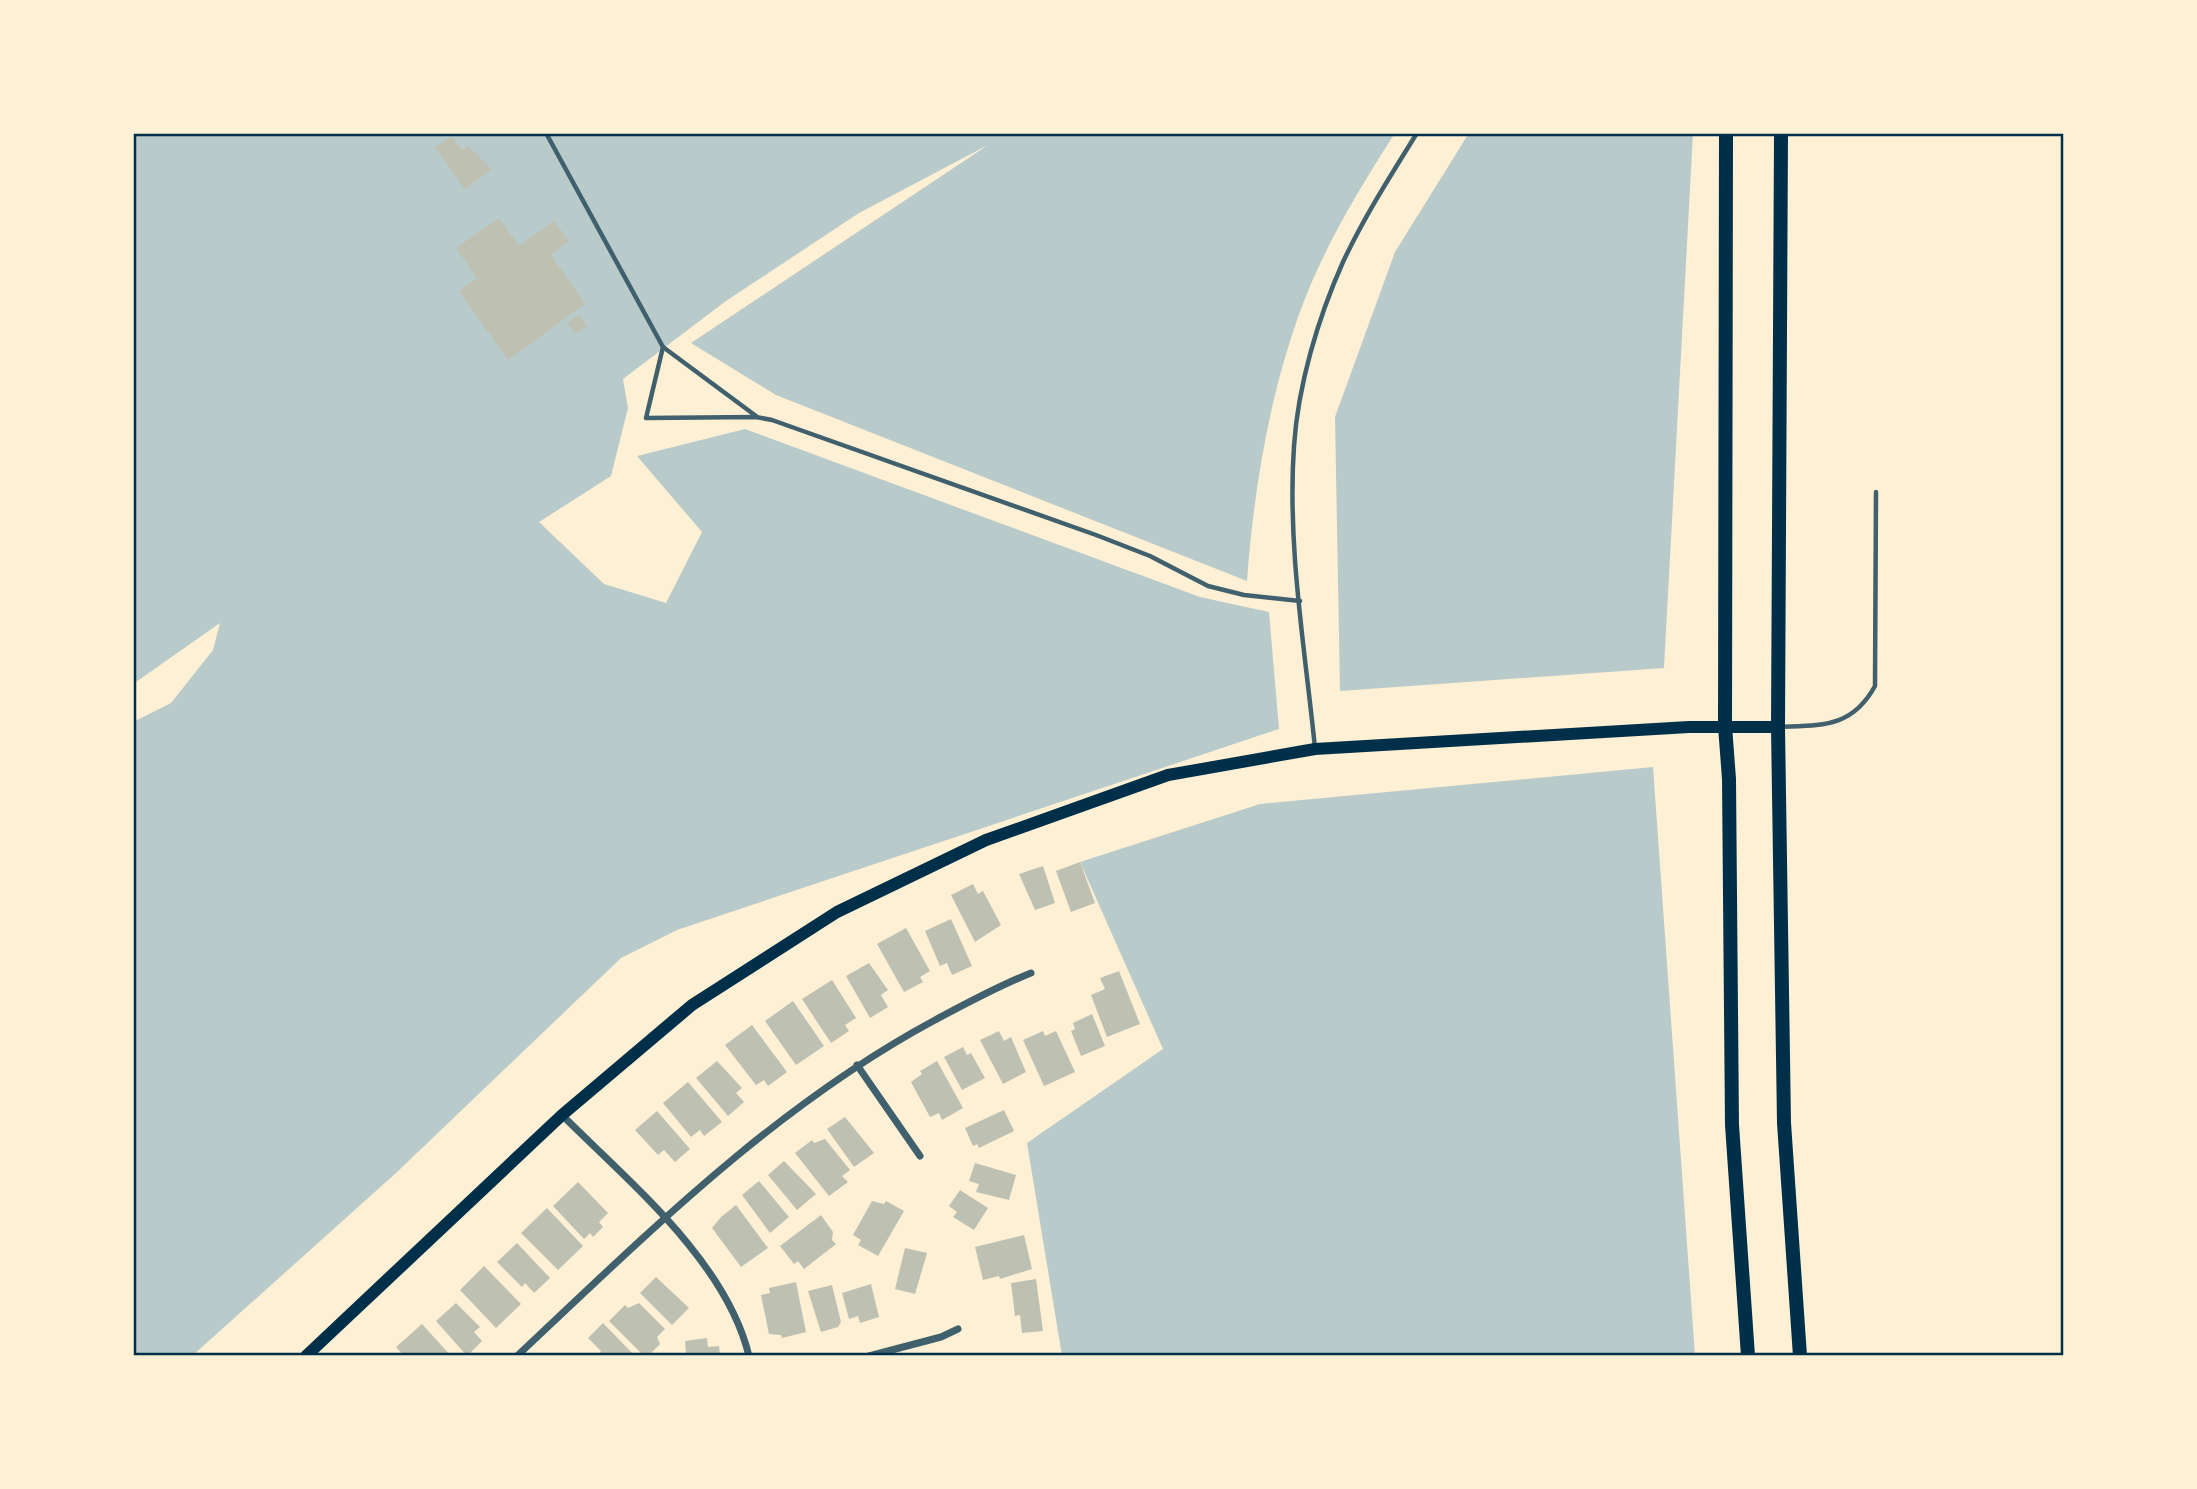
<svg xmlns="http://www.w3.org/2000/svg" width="2197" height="1489" font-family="'PT Sans',sans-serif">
	<rect width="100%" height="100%" fill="#fdf0d5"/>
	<g fill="#b9caca">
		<path d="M133,133H1395C1361,186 1327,242 1304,301C1270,390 1254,487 1247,581L776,395L691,343L988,145L859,213L726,301L623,379L628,408L611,476L539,522L604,584L666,603L702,532L637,456L745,429L1200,597L1269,612L1279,729L677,930L621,958L396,1173L192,1356H133V722L171,703L213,650L220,623L133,684Z"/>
		<path d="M1469,133H1693L1664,668L1340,691L1335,417L1395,252Z"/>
		<path d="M1653,767L1695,1356H1062L1027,1143L1163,1049L1080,862L1260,804Z"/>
	</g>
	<g fill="#bec0b2">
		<path d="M451,136L462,150L468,146L491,169L465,189L435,148Z"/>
		<path d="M499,218L519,246L554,221L569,241L551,255L585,304L508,360L459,291L477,278L456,248Z"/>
		<path d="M579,315L587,326L575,334L567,323Z"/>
		<path d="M1080,862L1095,903L1071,912L1056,871Z"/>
		<path d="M1043,866L1055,903L1035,910L1019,874Z"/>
		<path d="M973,884L978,894L983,891L1001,925L975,942L951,895Z"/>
		<path d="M951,919L972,966L952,975L947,963L940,966L925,931Z"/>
		<path d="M906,928L930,971L920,977L923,982L904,992L877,944Z"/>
		<path d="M869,963L888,990L881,995L888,1007L870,1018L846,976Z"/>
		<path d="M1119,971L1140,1024L1107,1037L1091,995L1105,989L1100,978Z"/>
		<path d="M832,980L856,1018L845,1025L849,1031L831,1043L802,999Z"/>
		<path d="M793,1001L824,1046L796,1065L765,1021Z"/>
		<path d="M1092,1014L1105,1046L1081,1056L1071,1031L1075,1029L1073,1023Z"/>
		<path d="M752,1025L787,1072L768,1086L764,1080L756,1085L725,1045Z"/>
		<path d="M999,1031L1004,1041L1011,1037L1026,1072L1003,1084L980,1040Z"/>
		<path d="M1043,1031L1045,1036L1056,1031L1075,1072L1044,1086L1023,1040Z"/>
		<path d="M963,1047L967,1055L971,1053L985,1078L962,1090L944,1057Z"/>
		<path d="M717,1061L742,1088L736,1093L744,1102L728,1116L696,1078Z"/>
		<path d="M937,1061L963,1108L942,1120L939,1113L930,1117L911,1082L922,1074L920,1071Z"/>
		<path d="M688,1082L722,1122L704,1136L700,1130L691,1137L663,1103Z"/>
		<path d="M1004,1110L1014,1131L979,1148L977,1144L973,1146L965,1128Z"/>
		<path d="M657,1111L690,1149L675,1162L664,1150L658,1155L635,1130Z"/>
		<path d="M845,1117L874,1153L854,1167L827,1129Z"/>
		<path d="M825,1139L850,1170L842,1176L848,1182L829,1196L795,1153L812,1140L814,1143Z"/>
		<path d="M784,1161L816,1194L797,1210L768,1175Z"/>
		<path d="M975,1163L1016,1175L1009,1200L976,1192L979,1184L969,1181Z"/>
		<path d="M759,1181L789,1217L770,1233L742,1195Z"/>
		<path d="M578,1182L608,1213L599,1222L603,1227L593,1237L590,1233L584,1239L553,1206Z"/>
		<path d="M960,1190L988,1208L974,1230L953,1217L957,1212L949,1206Z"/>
		<path d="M872,1201L884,1204L886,1201L904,1211L878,1256L858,1245L861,1240L853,1235Z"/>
		<path d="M736,1205L768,1248L741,1267L712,1228L721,1217Z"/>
		<path d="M547,1208L583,1246L558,1270L521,1233Z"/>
		<path d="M821,1215L833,1232L832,1240L836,1244L804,1269L798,1261L794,1264L780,1246Z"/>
		<path d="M1024,1235L1032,1269L1000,1279L999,1276L983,1280L975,1247Z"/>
		<path d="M517,1243L550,1278L534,1293L525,1283L522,1287L497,1262Z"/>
		<path d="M905,1248L927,1253L915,1294L895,1289Z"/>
		<path d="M484,1266L521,1304L496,1328L460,1290Z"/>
		<path d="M656,1277L689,1308L672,1325L640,1293Z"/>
		<path d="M1036,1279L1043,1331L1022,1333L1020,1315L1015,1316L1011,1283Z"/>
		<path d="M796,1282L806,1332L782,1338L781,1335L769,1334L761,1295L770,1293L769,1288Z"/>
		<path d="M871,1284L879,1317L860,1323L858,1316L849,1319L842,1293Z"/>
		<path d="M832,1285L841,1322L838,1327L821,1332L808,1291Z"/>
		<path d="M456,1303L480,1327L474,1332L482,1341L467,1356L436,1321Z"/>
		<path d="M639,1303L665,1329L657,1337L660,1344L648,1356H644L609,1321L625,1305L628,1308Z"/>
		<path d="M603,1323L635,1356L598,1354L601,1351L588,1338Z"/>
		<path d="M422,1324L451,1356H404L396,1347Z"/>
		<path d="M707,1338L708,1347L719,1346L720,1356H686L685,1341Z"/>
	</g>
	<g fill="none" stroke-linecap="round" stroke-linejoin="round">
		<g stroke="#3f606c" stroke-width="4.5">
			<path d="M546,133L663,347L756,416"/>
			<path d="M663,347L646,418L756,417L772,420L1096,535L1150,556L1208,586L1244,595L1300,601"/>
			<path d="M1779,727C1822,725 1852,728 1875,686L1876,492"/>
			<path d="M1315,748C1305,649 1287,546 1294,446C1298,385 1318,318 1343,262C1364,217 1391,175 1417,133"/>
		</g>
		<g stroke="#3f606c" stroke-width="7">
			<path d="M857,1065L920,1156"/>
			<path d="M562,1115C629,1182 726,1261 749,1356"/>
			<path d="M517,1356C648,1233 775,1106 935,1020C967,1003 998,986 1031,973"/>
			<path d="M869,1356L941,1337L958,1329"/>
		</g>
		<path stroke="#003049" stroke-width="12" d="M306,1356L562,1115L692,1005L837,912L986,840L1168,775L1315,749L1689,727H1778"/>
		<g stroke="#003049" stroke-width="14">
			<path d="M1726,133L1725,726L1729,779L1732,1125L1748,1356"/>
			<path d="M1781,133L1778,727L1784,1123L1800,1356"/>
		</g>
	</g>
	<rect width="2197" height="1489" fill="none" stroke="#fdf0d5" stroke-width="270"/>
	<rect x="135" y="135" width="1927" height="1219" fill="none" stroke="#003049" stroke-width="2.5"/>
</svg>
